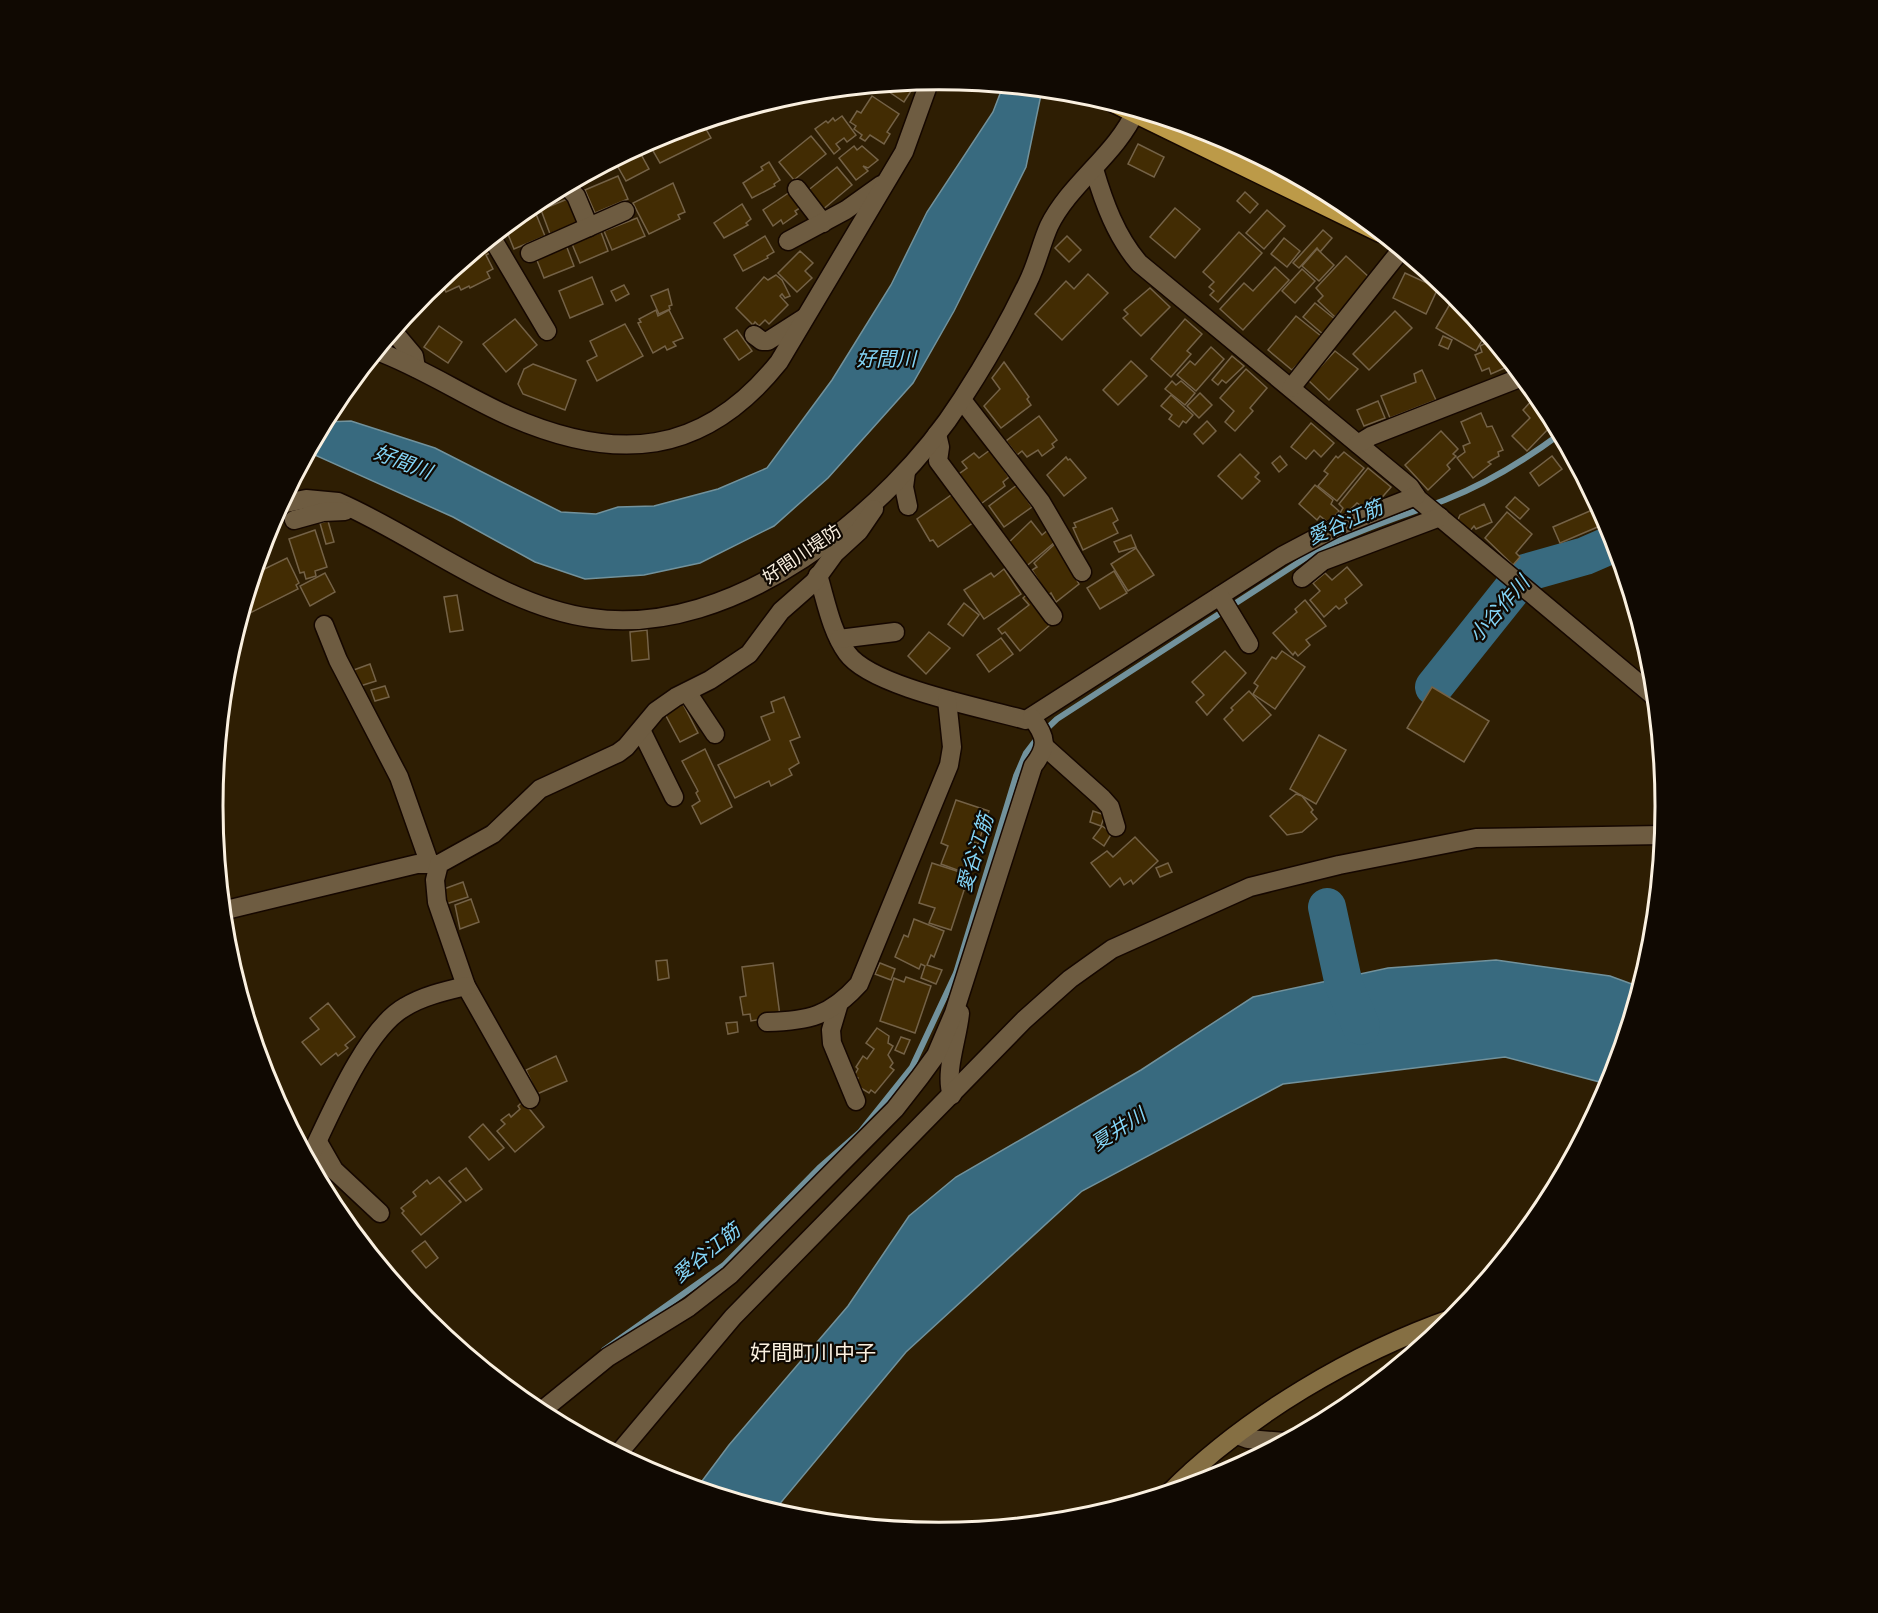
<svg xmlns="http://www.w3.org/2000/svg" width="1878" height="1613" font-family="'DejaVu Sans','Noto Sans JP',sans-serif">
	<rect width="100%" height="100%" fill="#2e1e03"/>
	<g fill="#386a7f" stroke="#72929c" stroke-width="1.5">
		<path d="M1003,86L1042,90L1026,167L954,311L913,383L828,478L774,526L700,563L644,575L585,579L535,562L453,517L308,452L324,422L351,421L435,448L561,512L596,514L618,507L654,506L718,489L767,468L832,380L891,285L927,212L993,112Z"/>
		<path d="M1496,960L1610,976L1640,987L1611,1085L1505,1057L1283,1084L1082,1191L906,1352L773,1512L696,1489L729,1445L848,1306L909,1216L956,1177L1141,1070L1253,997L1388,968Z"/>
	</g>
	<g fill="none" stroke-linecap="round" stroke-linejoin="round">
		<path stroke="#72929c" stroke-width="6" d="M604,1350L724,1265L819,1168L860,1132L912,1067L956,973L1016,776L1026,753L1039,736L1057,719L1313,553C1355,531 1400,517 1445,500C1485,484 1525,460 1560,434"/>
		<g stroke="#386a7f" stroke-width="38">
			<path d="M1434,687L1525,573L1585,556L1615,543"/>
			<path d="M1327,907L1344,985L1361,1026"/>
		</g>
	</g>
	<g fill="#422c03" stroke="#746247" stroke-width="1.5">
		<path d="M907,83L913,88L904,102L879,85Z"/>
		<path d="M872,96L899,114L887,132L890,134L884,144L870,135L865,141L860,138L862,135L854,129L856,126L850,122L857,111L861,113Z"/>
		<path d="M842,116L856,135L847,142L844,138L836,144L840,149L834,154L815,129L826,121L828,123L833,118L835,121Z"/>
		<path d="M702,122L711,138L660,163L648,142L661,135Z"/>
		<path d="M811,136L826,154L794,180L779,162Z"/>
		<path d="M1138,144L1164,157L1154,177L1128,164Z"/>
		<path d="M854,146L857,150L862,146L878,160L868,168L863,166L868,171L856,180L839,158Z"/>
		<path d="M637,147L649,169L626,181L614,160Z"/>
		<path d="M769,162L780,180L774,184L775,186L752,198L743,183L763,170L761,167Z"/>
		<path d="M837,167L852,185L821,211L806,192Z"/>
		<path d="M618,176L628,199L595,213L585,190Z"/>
		<path d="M673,183L685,212L678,215L680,219L649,234L633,203Z"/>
		<path d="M790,192L800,208L795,211L797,214L783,224L781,220L773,226L763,210Z"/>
		<path d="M1245,192L1258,204L1250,213L1237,201Z"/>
		<path d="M572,197L581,221L550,234L541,210Z"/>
		<path d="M742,204L751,219L746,223L748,225L724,238L714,223Z"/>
		<path d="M1175,208L1200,229L1175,258L1150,237Z"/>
		<path d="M1267,210L1285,226L1264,249L1246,233Z"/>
		<path d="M536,214L545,236L514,249L505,227Z"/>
		<path d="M637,218L645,236L612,250L604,231Z"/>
		<path d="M1323,230L1332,238L1320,252L1317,248L1299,268L1293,263Z"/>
		<path d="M601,232L608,251L580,263L572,244Z"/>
		<path d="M1239,232L1262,253L1218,302L1210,295L1214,291L1209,287L1214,282L1203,272Z"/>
		<path d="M765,236L774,252L767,256L768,258L743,271L734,255Z"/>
		<path d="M1067,236L1081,250L1069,262L1055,248Z"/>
		<path d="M1284,238L1300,251L1287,267L1271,254Z"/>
		<path d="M485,243L490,253L486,255L493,269L487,272L490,278L470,288L469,286L461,290L459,286L446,292L440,280Z"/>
		<path d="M566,245L574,266L544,278L536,258Z"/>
		<path d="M1317,249L1334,265L1319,281L1302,266Z"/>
		<path d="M800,251L813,263L805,271L812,278L797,292L778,273Z"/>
		<path d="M1346,256L1370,278L1335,317L1318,301L1323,296L1316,288Z"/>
		<path d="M1275,267L1289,280L1243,330L1220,309L1244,283L1253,291Z"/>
		<path d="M1302,269L1315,281L1295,303L1282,291Z"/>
		<path d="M1405,273L1438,288L1426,314L1393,298Z"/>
		<path d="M1088,274L1108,293L1062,340L1035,314L1066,281L1074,289Z"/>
		<path d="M776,275L782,280L790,296L785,298L782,294L780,296L788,305L769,324L765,320L759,326L755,322L753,325L736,308L764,277L768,280Z"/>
		<path d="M592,277L603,304L570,318L559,291Z"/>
		<path d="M624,285L629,294L616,301L611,291Z"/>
		<path d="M1150,288L1170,307L1141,336L1123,318L1128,314L1124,310Z"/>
		<path d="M668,289L672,305L669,306L670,309L659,314L651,296Z"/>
		<path d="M1454,297L1486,333L1476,351L1436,328Z"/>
		<path d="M1315,303L1336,320L1324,335L1303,317Z"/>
		<path d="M656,310L658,316L669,310L683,338L673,342L676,346L667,350L665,346L653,353L638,323L641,322L639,319Z"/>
		<path d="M1395,311L1412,328L1369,370L1353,354Z"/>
		<path d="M1296,316L1321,336L1312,347L1314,348L1292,370L1268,350Z"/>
		<path d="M515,319L537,345L506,372L483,344Z"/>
		<path d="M1185,319L1202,334L1187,351L1191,354L1171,377L1151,359Z"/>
		<path d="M625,324L643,356L597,381L587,361L597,356L590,341Z"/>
		<path d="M439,326L462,342L448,363L424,347Z"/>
		<path d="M737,330L752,351L739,360L724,339Z"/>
		<path d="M1443,336L1452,340L1448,349L1439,345Z"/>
		<path d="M1492,340L1503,353L1509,366L1491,374L1489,368L1482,371L1475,355L1482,352L1480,346Z"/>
		<path d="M1211,347L1224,359L1196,391L1177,375L1190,361L1195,365Z"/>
		<path d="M1335,351L1358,369L1329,400L1308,380Z"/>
		<path d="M1232,356L1244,366L1226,383L1222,380L1218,385L1212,380Z"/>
		<path d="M1131,361L1147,376L1118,405L1103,390Z"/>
		<path d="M1004,362L1029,397L1027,399L1031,405L1001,428L984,406L1000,389L992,378Z"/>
		<path d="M533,364L576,380L565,410L523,394L518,384L524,369Z"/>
		<path d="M1246,369L1267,388L1250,408L1253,411L1235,431L1225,422L1234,411L1220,398Z"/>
		<path d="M1422,370L1436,400L1390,418L1381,396L1416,382L1414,374Z"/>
		<path d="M1172,381L1176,385L1181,381L1195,393L1185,405L1165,389Z"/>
		<path d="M1200,393L1212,405L1199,418L1187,406Z"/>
		<path d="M1171,395L1193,415L1186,423L1183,421L1179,427L1169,419L1172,415L1161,406Z"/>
		<path d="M1537,395L1554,423L1527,451L1512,436L1530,418L1523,410Z"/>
		<path d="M1378,401L1385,418L1364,426L1357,410Z"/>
		<path d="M1481,413L1487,427L1492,426L1503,450L1498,452L1499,456L1488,462L1491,464L1473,478L1457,458L1465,452L1463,446L1470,443L1461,422Z"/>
		<path d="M1039,416L1057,440L1052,444L1054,447L1042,456L1038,450L1027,457L1022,451L1017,455L1006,441Z"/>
		<path d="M1207,421L1216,431L1203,444L1194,434Z"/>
		<path d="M1311,423L1334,443L1321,457L1314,450L1306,459L1291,447Z"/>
		<path d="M1441,431L1458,449L1453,454L1456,456L1447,465L1450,469L1428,490L1405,465Z"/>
		<path d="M990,450L1009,477L1003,482L1005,486L978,506L956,476L967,468L962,462L974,453L979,458Z"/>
		<path d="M1344,452L1364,468L1337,501L1318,486L1328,474L1324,471L1336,456L1338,458Z"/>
		<path d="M1240,454L1259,473L1255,477L1260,481L1242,499L1218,476Z"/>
		<path d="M1280,456L1287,465L1279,472L1272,463Z"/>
		<path d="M1552,456L1562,469L1539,486L1530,473Z"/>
		<path d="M1066,457L1068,460L1070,459L1086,478L1064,496L1047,475Z"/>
		<path d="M1368,468L1391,487L1378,502L1372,497L1363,507L1357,503L1344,516L1340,513L1343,508L1339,504Z"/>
		<path d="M1017,485L1032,507L1004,527L989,506Z"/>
		<path d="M1315,485L1333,500L1331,504L1339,511L1329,523L1320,516L1317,520L1299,504Z"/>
		<path d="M954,493L974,522L938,547L933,540L930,541L917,519Z"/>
		<path d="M1515,497L1529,509L1520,519L1506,507Z"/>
		<path d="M1484,504L1492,522L1476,529L1474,526L1469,532L1457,522L1460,515Z"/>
		<path d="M1599,507L1607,523L1560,543L1553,527Z"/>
		<path d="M1112,508L1118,520L1113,523L1118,533L1083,550L1073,528L1076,527L1074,523Z"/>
		<path d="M1507,512L1532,534L1516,553L1520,557L1513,565L1485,538Z"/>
		<path d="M328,521L334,542L326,544L320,523Z"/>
		<path d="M1031,521L1042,535L1048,530L1055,542L1023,569L1005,546Z"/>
		<path d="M315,530L327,567L315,571L316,576L306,579L304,572L300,573L289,539Z"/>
		<path d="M1131,535L1136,547L1119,552L1114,542Z"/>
		<path d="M1056,543L1079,584L1056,602L1051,593L1048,596L1032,570L1037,567L1034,563Z"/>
		<path d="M1136,548L1154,575L1128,591L1111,564Z"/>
		<path d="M287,558L299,583L296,585L298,589L246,615L243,609L254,574Z"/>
		<path d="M1347,567L1362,585L1345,599L1347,603L1339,609L1336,606L1324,617L1310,600L1320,591L1313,583L1325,573L1332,580Z"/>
		<path d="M1004,569L1021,594L984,619L964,590L991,573L994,577Z"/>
		<path d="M1114,571L1127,593L1100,609L1087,588Z"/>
		<path d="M325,573L335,592L310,606L300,586Z"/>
		<path d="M1030,592L1038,609L1050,625L1020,651L1005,632L1002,634L998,629L1029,605L1023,598Z"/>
		<path d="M457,595L463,630L450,632L444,597Z"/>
		<path d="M1305,600L1326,626L1306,640L1310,645L1298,656L1295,652L1293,655L1273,633L1297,612L1295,609Z"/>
		<path d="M964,603L979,615L963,636L948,624Z"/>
		<path d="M647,630L649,659L632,661L630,632Z"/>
		<path d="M929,632L950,648L926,674L908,656Z"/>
		<path d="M1001,638L1013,654L989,672L977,655Z"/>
		<path d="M1225,651L1246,673L1207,715L1196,702L1204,695L1192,682Z"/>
		<path d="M1282,651L1305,667L1275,709L1253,694L1258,686L1254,683L1272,657L1276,659Z"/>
		<path d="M370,664L376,681L357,687L351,671Z"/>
		<path d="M385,686L389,697L375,701L371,690Z"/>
		<path d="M1432,687L1489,721L1464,762L1407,728Z"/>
		<path d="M1249,691L1271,715L1243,741L1224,719L1233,710L1231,708Z"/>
		<path d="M784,697L800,737L790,741L799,763L789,769L792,775L771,786L769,781L735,798L718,765L770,740L761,717L774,712L771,702Z"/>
		<path d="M683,704L698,733L680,742L665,714Z"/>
		<path d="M1319,735L1346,750L1316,804L1290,789Z"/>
		<path d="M705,749L732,807L701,824L692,806L700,801L696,793L698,791L682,761Z"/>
		<path d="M1296,794L1302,796L1313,810L1311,812L1317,819L1302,832L1287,835L1270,816Z"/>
		<path d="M956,800L989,811L978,844L974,842L970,855L965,853L964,858L973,861L968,874L941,864L948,846L941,843Z"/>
		<path d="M1093,811L1105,815L1101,826L1090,822Z"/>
		<path d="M1102,826L1112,833L1104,846L1093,838Z"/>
		<path d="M1135,837L1158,861L1133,884L1131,880L1124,885L1120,878L1110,887L1091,863L1107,851L1113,857Z"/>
		<path d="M932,863L969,875L951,930L929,923L935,908L919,903Z"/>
		<path d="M1168,863L1172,872L1160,877L1156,868Z"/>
		<path d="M463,882L468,897L446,904L441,890Z"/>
		<path d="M471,899L479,922L460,929L455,905Z"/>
		<path d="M914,919L944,931L934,957L931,955L927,965L942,970L936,984L921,978L925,966L921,964L919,969L895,957L904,935L908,937Z"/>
		<path d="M667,960L669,978L658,980L656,961Z"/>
		<path d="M773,963L780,1016L751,1021L750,1014L743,1015L740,997L746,996L742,967Z"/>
		<path d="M880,963L895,969L891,980L875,974Z"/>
		<path d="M906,977L931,986L915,1033L880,1021L894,978L904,982Z"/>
		<path d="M328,1003L355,1037L345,1045L348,1048L338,1056L336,1053L321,1065L302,1042L319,1029L310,1018Z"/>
		<path d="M737,1022L738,1032L728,1034L726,1023Z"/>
		<path d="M877,1028L889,1036L888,1043L893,1046L888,1055L893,1063L890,1067L894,1070L875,1093L871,1090L869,1093L854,1084L858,1078L854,1076L858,1069L856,1067L863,1056L867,1059L874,1049L866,1043Z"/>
		<path d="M901,1037L910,1040L904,1054L895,1050Z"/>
		<path d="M556,1056L567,1081L537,1094L526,1070Z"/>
		<path d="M523,1101L544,1127L515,1152L497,1131L505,1124L501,1120L509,1114L511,1117L520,1109L518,1106Z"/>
		<path d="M483,1124L504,1148L489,1160L469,1137Z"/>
		<path d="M466,1168L482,1189L466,1201L449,1181Z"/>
		<path d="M439,1177L461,1202L421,1235L402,1213L404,1211L401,1208L416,1196L413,1192L427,1180L430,1184Z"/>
		<path d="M425,1241L438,1258L426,1268L412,1251Z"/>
	</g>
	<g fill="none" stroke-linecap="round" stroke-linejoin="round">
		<defs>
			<g id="street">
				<path d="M1094,169C1104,203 1116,236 1139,263L1410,487L1418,499L1655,697"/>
				<path d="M566,185L576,196L589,227"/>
				<path d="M797,189L823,223"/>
				<path d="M492,238L547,331"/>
				<path d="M788,241L846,210L881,185"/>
				<path d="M530,253L625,211"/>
				<path d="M393,331L414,356L416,368"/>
				<path d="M754,335L762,341H768L804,318"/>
				<path d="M377,351C423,368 464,396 509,416C616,463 703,457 779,362L904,152L930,80"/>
				<path d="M1291,388L1401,250"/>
				<path d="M962,400L1041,502L1082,572"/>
				<path d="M937,434L940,447L938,461L1053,616"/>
				<path d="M1358,444L1371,436L1522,377"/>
				<path d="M906,472L904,487L908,506"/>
				<path d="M281,504L306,499L338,502C419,537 502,606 591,618C733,639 890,512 962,399C986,362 1009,322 1028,282C1037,264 1041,244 1049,226C1070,183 1117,154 1136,110"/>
				<path d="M294,520L323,512L345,511"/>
				<path d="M818,575C826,601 831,631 847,653C871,687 984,708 1026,720L1282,556L1335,528L1416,496"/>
				<path d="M1302,578L1323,561L1440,517"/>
				<path d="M1220,596L1249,644"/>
				<path d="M324,625L338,660L399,777L429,862"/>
				<path d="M839,639L895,632"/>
				<path d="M687,692L715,734"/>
				<path d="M641,730L674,797"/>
				<path d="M1045,747L1102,798L1110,807L1116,827"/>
				<path d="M222,911L417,864H439"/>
				<path d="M839,1003L831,1030L832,1043L856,1101"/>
				<path d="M767,1022C809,1021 830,1016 859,984L949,765L952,747L947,700"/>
				<path d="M952,1095C944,1073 958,1037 960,1013"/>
				<path d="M530,1099L466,986L437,902L435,880L439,864L493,834L540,789L618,753L626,747L656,711L676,697L710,680L749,654L781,611L814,582L835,553L859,531L874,509"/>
				<path d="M318,1142L334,1170L380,1213"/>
				<path d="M308,1161C328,1120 365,1029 405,1007C423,996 445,991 466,986"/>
				<path d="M539,1413L608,1357L689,1307L730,1275L895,1109L920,1077L936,1055L954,1013L1033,766C1048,747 1047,737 1032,718"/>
				<path d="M1237,1435L1248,1439L1285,1442"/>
				<path d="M617,1455L733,1317L1024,1020L1070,979L1112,949L1250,887L1339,865L1476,838L1663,835"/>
				<path d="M1192,1471L1207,1479L1232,1470"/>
			</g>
			<path id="secondary" d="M1170,1492C1246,1416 1354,1352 1456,1317"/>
			<path id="highway" d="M1113,103L1380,233"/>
		</defs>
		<use href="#street" stroke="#150700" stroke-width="21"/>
		<use href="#secondary" stroke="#150700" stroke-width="21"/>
		<use href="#highway" stroke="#150700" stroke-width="21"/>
		<use href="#street" stroke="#6e5c41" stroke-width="18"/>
		<use href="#secondary" stroke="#856f43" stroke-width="18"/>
		<use href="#highway" stroke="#bc9a48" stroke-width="18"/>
	</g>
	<g text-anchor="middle" stroke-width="4.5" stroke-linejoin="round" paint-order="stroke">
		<g font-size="18" fill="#faf0e0" stroke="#100902">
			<text transform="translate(802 554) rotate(-34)" y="6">好間川堤防</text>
		</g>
		<g font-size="20" font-style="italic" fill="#83d4f6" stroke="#100902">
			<text x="886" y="366">好間川</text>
			<text transform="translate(403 462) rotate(21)" y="7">好間川</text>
			<text transform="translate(1345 522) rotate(-24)" y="7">愛谷江筋</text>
			<text transform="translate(1499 609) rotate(-49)" y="7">小谷作川</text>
			<text transform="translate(975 853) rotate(-73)" y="7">愛谷江筋</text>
			<text transform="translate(1118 1129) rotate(-33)" y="7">夏井川</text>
			<text transform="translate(706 1253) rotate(-39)" y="7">愛谷江筋</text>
		</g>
		<g font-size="21" fill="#faf0e0" stroke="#100902">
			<text x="813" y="1360">好間町川中子</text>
		</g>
	</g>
	<path d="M0 0H1878V1613H0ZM223 806a716 716 0 1 1 1432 0a716 716 0 1 1-1432 0Z" fill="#100902" fill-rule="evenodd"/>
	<path fill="none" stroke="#faf0e0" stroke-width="3" d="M223 806a716 716 0 1 1 1432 0a716 716 0 1 1-1432 0Z"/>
</svg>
